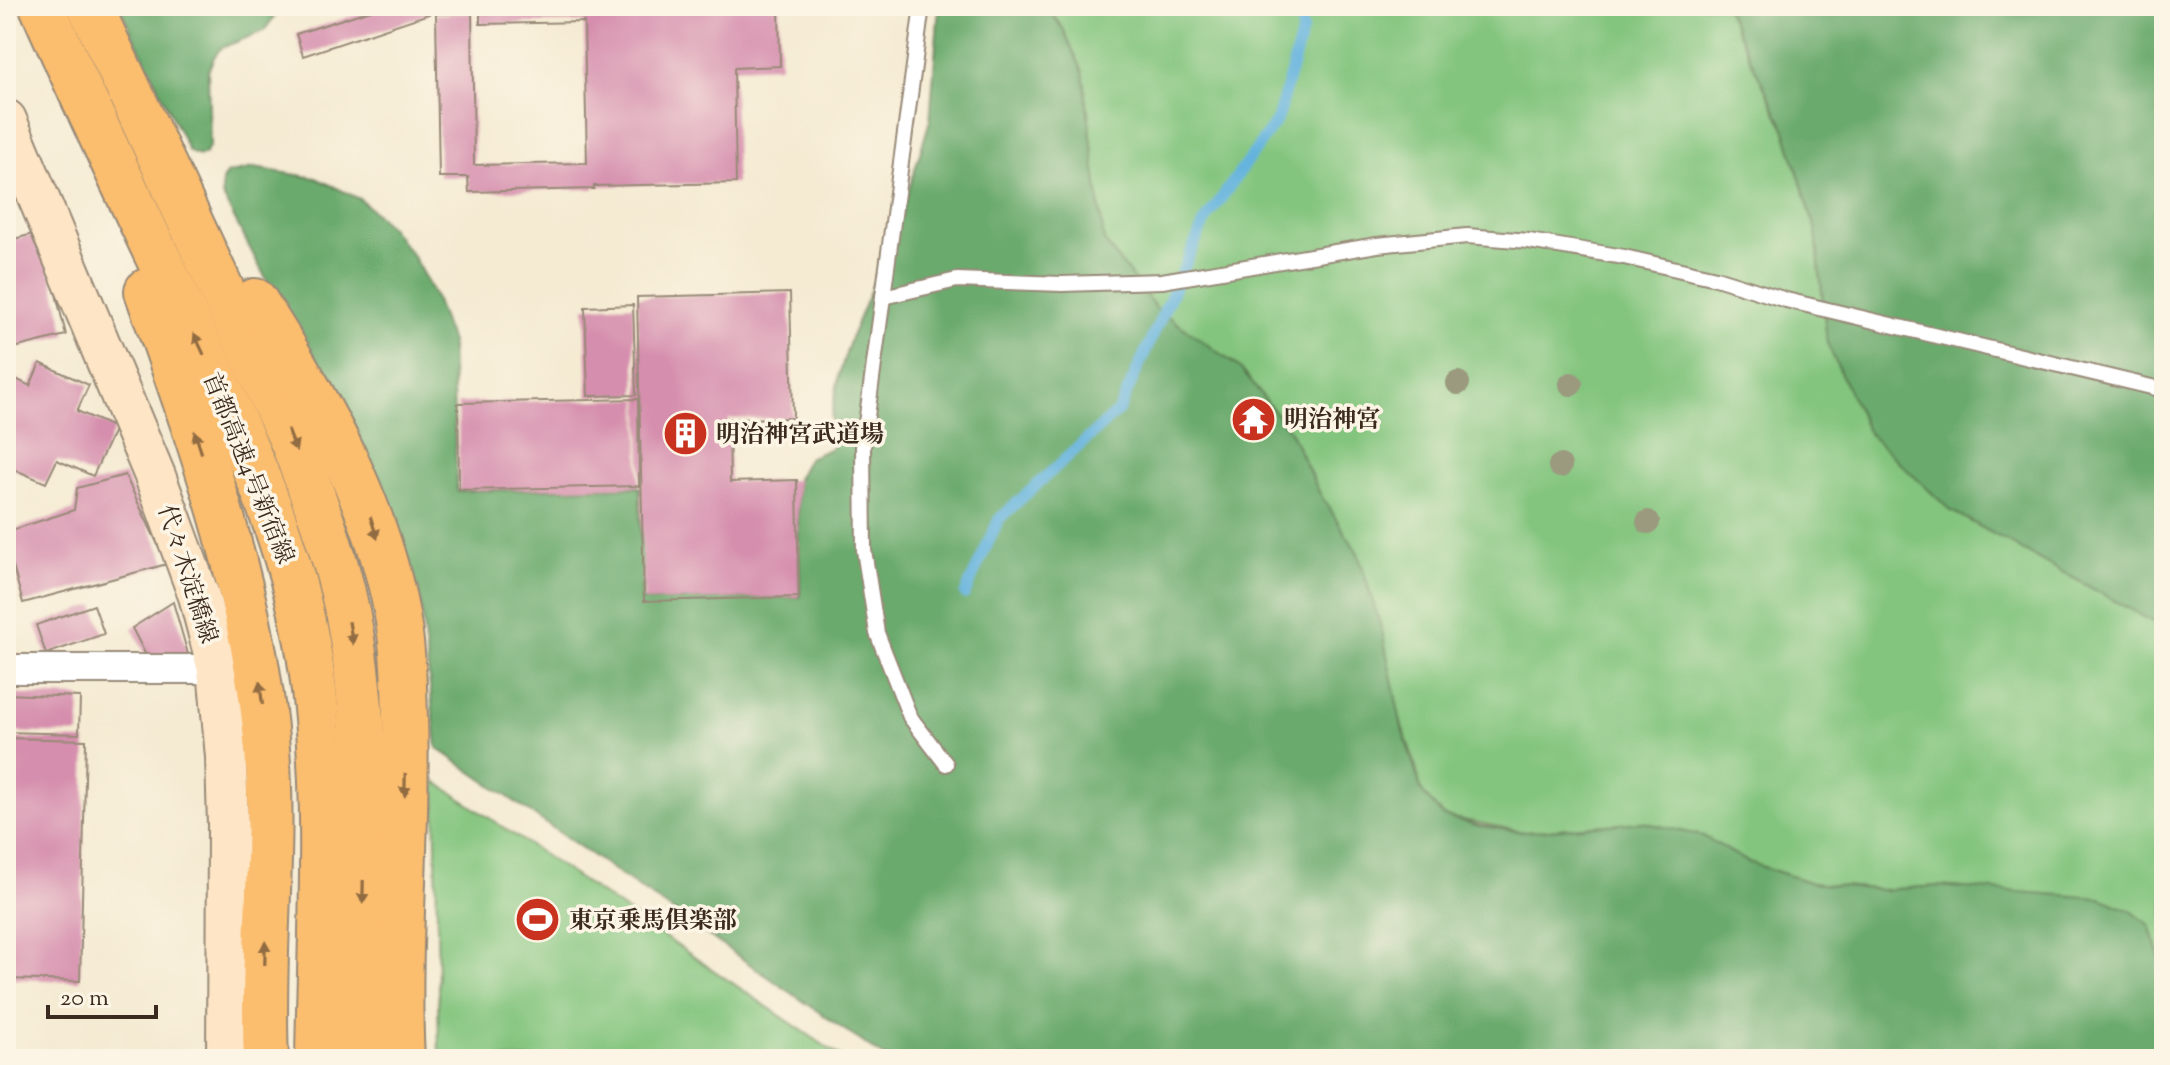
<svg xmlns="http://www.w3.org/2000/svg" width="2170" height="1065" font-family="'Sorts Mill Goudy','Noto Serif JP',serif">
	<rect width="100%" height="100%" fill="#fcf5e5"/>
	<filter id="ink" filterUnits="userSpaceOnUse"><feTurbulence type="fractalNoise" baseFrequency=".0125" numOctaves="2"/><feDisplacementMap in="SourceGraphic" scale="16" xChannelSelector="R" yChannelSelector="G"/><feConvolveMatrix kernelMatrix="1 2 1 2 8 2 1 2 1" color-interpolation-filters="sRGB"/></filter>
	<filter id="wash" filterUnits="userSpaceOnUse"><feTurbulence type="fractalNoise" baseFrequency=".006" numOctaves="4" result="noise"/><feDisplacementMap in="SourceGraphic" scale="32" xChannelSelector="R" yChannelSelector="G"/><feGaussianBlur stdDeviation="1.8" result="paint"/><feColorMatrix in="noise" values="0 0 0 0 0 0 0 0 0 0 0 0 0 0 0 0 0 1.4 0 .05"/><feComposite in="paint" operator="in"/></filter>
	<g filter="url(#wash)">
		<rect width="100%" height="100%" fill="#f5ebd3"/>
		<g fill="#83c57e" stroke="#5f784e" stroke-width="2">
			<path d="M1046,6H1725L1785,130L1816,231L1827,343L1950,510L2164,628V971L2150,925L1938,886L1882,890L1812,883L1748,862L1703,836L1643,822L1525,832L1443,816L1422,793L1414,760L1320,494L1290,431L1240,368L1156,308L1103,241L1083,72L1063,29Z"/>
			<path d="M435,781L844,1059H439Z"/>
		</g>
		<g fill="#6aaa6d" stroke="#526a46" stroke-width="2">
			<path d="M119,6H282L264,31L221,48L214,57L208,71L210,145L205,154L200,156L189,152Z"/>
			<path d="M939,6H1046L1063,29L1083,72L1104,241L1156,308L1240,368L1290,431L1320,494L1358,553L1382,631L1402,728L1422,792L1443,816L1480,826L1525,832L1642,822L1703,836L1748,862L1812,883L1882,890L1938,886L2100,898L2131,911L2150,925L2164,971V1059H887L437,748L419,591L386,497L350,414L276,298L222,195V181L226,174L254,168L316,178L360,199L389,226L413,256L433,293L451,342L457,491L640,487L642,601L800,597L797,479L808,458L832,448L835,432L831,418L839,375L852,334L898,225L930,120Z"/>
			<path d="M1725,6H2164V628L1950,510L1868,433L1827,343L1816,231L1785,130Z"/>
		</g>
		<g fill="none" stroke-linecap="round" stroke-linejoin="round">
			<path stroke="#63b3de" stroke-width="11" d="M965,594L999,519L1119,410L1205,221L1277,120L1303,29L1297,6"/>
		</g>
		<g id="blocks">
			<g fill="#d58ead">
				<path d="M383,6H426L429,14L303,56L296,34Z"/>
				<path d="M480,6H779L780,66L734,68L736,183L594,186V189L469,192L468,177H439L436,14L472,13L474,165L587,163L584,22L480,24Z"/>
				<path d="M41,232L66,335L6,350V241Z"/>
				<path d="M790,293L793,418L729,419L730,482L797,480L799,597L644,601L637,297Z"/>
				<path d="M633,305L636,395L588,396L585,307Z"/>
				<path d="M40,363L89,385L77,411L115,428L93,476L57,460L46,483L6,466V426L11,415L6,413V374L30,386Z"/>
				<path d="M638,399L639,486L459,490L458,403Z"/>
				<path d="M125,475L167,564L23,603L6,541V532L74,510L77,488Z"/>
				<path d="M173,602L188,654L151,665L132,628Z"/>
				<path d="M94,605L104,634L46,654L36,625Z"/>
				<path d="M6,694L80,697L79,734L6,732Z"/>
				<path d="M6,738L86,740L80,981L6,979Z"/>
			</g>
		</g>
	</g>
	<g filter="url(#ink)">
		<use href="#blocks" fill-opacity="0" stroke="#988a78" stroke-width="2"/>
		<g fill="none" stroke-linecap="round" stroke-linejoin="round">
			<defs>
				<g id="lane">
					<path d="M922,6L863,446L864,550L877,633L910,717L946,764"/>
					<path d="M883,297L957,280L1062,284L1162,281L1377,245L1467,236L1529,241L1624,257L1716,278L1786,300L2164,390"/>
				</g>
				<path id="street" d="M6,669H218"/>
				<path id="secondary" d="M6,120L155,476L199,596L218,669L226,757L228,825L227,1059"/>
				<g id="highway">
					<path d="M42,6C89,113 140,219 190,325C238,427 287,530 307,642C331,779 320,921 318,1059"/>
					<path d="M90,6L292,441C317,505 342,570 352,639C373,777 363,920 361,1059"/>
					<path d="M147,291C199,440 254,590 267,749C275,852 261,956 266,1059"/>
					<path d="M255,301C319,401 381,509 399,627C404,657 404,688 405,718C409,832 396,946 402,1059"/>
				</g>
			</defs>
			<use href="#lane" stroke="#988a78" stroke-width="18"/>
			<use href="#street" stroke="#988a78" stroke-width="32"/>
			<use href="#secondary" stroke="#988a78" stroke-width="44"/>
			<use href="#highway" stroke="#988a78" stroke-width="48"/>
			<use href="#lane" stroke="#fff" stroke-width="14"/>
			<use href="#street" stroke="#fff" stroke-width="28"/>
			<use href="#secondary" stroke="#fde5c5" stroke-width="40"/>
			<use href="#highway" stroke="#fbbd6e" stroke-width="44"/>
		</g>
		<g fill="#9b9a7f">
			<circle cx="1458" cy="383" r="12"/>
			<circle cx="1571" cy="384" r="12"/>
			<circle cx="1560" cy="466" r="12"/>
			<circle cx="1648" cy="522" r="12"/>
		</g>
		<defs><path id="oneway-solid" d="M-6-.8H1V-3.2L6.5 0L1 3.2V.8H-6Z" transform="scale(2)"/></defs>
		<g fill="#916c42">
			<use href="#oneway-solid" transform="translate(199 344) rotate(-115)"/>
			<use href="#oneway-solid" transform="translate(292 440) rotate(68)"/>
			<use href="#oneway-solid" transform="translate(198 442) rotate(-108)"/>
			<use href="#oneway-solid" transform="translate(374 528) rotate(72)"/>
			<use href="#oneway-solid" transform="translate(351 633) rotate(80)"/>
			<use href="#oneway-solid" transform="translate(261 693) rotate(-97)"/>
			<use href="#oneway-solid" transform="translate(405 785) rotate(91)"/>
			<use href="#oneway-solid" transform="translate(363 892) rotate(91)"/>
			<use href="#oneway-solid" transform="translate(265 953) rotate(-89)"/>
		</g>
	</g>
	<defs>
		<symbol id="temple-disc" viewBox="-11 -11 22 22"><circle r="9.5" fill="#c8321e" stroke="#fcf5e5"/><path d="M0-6L5-2H3V0L6.5 2.5H4V6H1.5V3h-3V6H-4V2.5H-6.5L-3 0V-2H-5Z" fill="#fff"/></symbol>
		<symbol id="building-disc" viewBox="-11 -11 22 22"><circle r="9.5" fill="#c8321e" stroke="#fcf5e5"/><path d="M-4-6H4V6H1V3H-1V6H-4ZM-2.5-4.3h1.7v1.8h-1.7ZM.8-4.3h1.7v1.8H.8ZM-2.5-1h1.7V.8h-1.7ZM.8-1h1.7V.8H.8Z" fill="#fff"/></symbol>
		<symbol id="stadium-disc" viewBox="-11 -11 22 22"><circle r="9.5" fill="#c8321e" stroke="#fcf5e5"/><path d="M0-5a6.5 5 0 1 0 0 10a6.5 5 0 1 0 0-10ZM-3.5-1.8h7v3.6h-7Z" fill="#fff"/></symbol>
	</defs>
	<g fill-rule="evenodd">
		<use href="#temple-disc" x="1228" y="394" width="51" height="51"/>
		<use href="#building-disc" x="660" y="408" width="51" height="51"/>
		<use href="#stadium-disc" x="512" y="894" width="51" height="51"/>
	</g>
	<g text-anchor="middle" stroke-width="7" stroke-linejoin="round" paint-order="stroke">
		<g font-size="24" font-weight="bold" fill="#3b2a1e" stroke="#fcf5e5" text-anchor="start">
			<text x="1284" y="427">明治神宮</text>
			<text x="716" y="442">明治神宮武道場</text>
			<text x="569" y="928">東京乗馬倶楽部</text>
		</g>
		<g font-size="24" fill="#3b2a1e" stroke="#fcf5e5">
			<text transform="translate(249 468) rotate(68)" y="8">首都高速4号新宿線</text>
			<text transform="translate(188 574) rotate(72)" y="8">代々木淀橋線</text>
		</g>
	</g>
	<rect width="2170" height="1065" fill="none" stroke="#fcf5e5" stroke-width="32"/>
	<path d="M48 1005v12h108v-12" fill="none" stroke="#3b2a1e" stroke-width="4"/>
	<text x="60" y="1005" font-size="24" fill="#3b2a1e" stroke="#fcf5e5" stroke-width="6" paint-order="stroke">20 m</text>
</svg>
